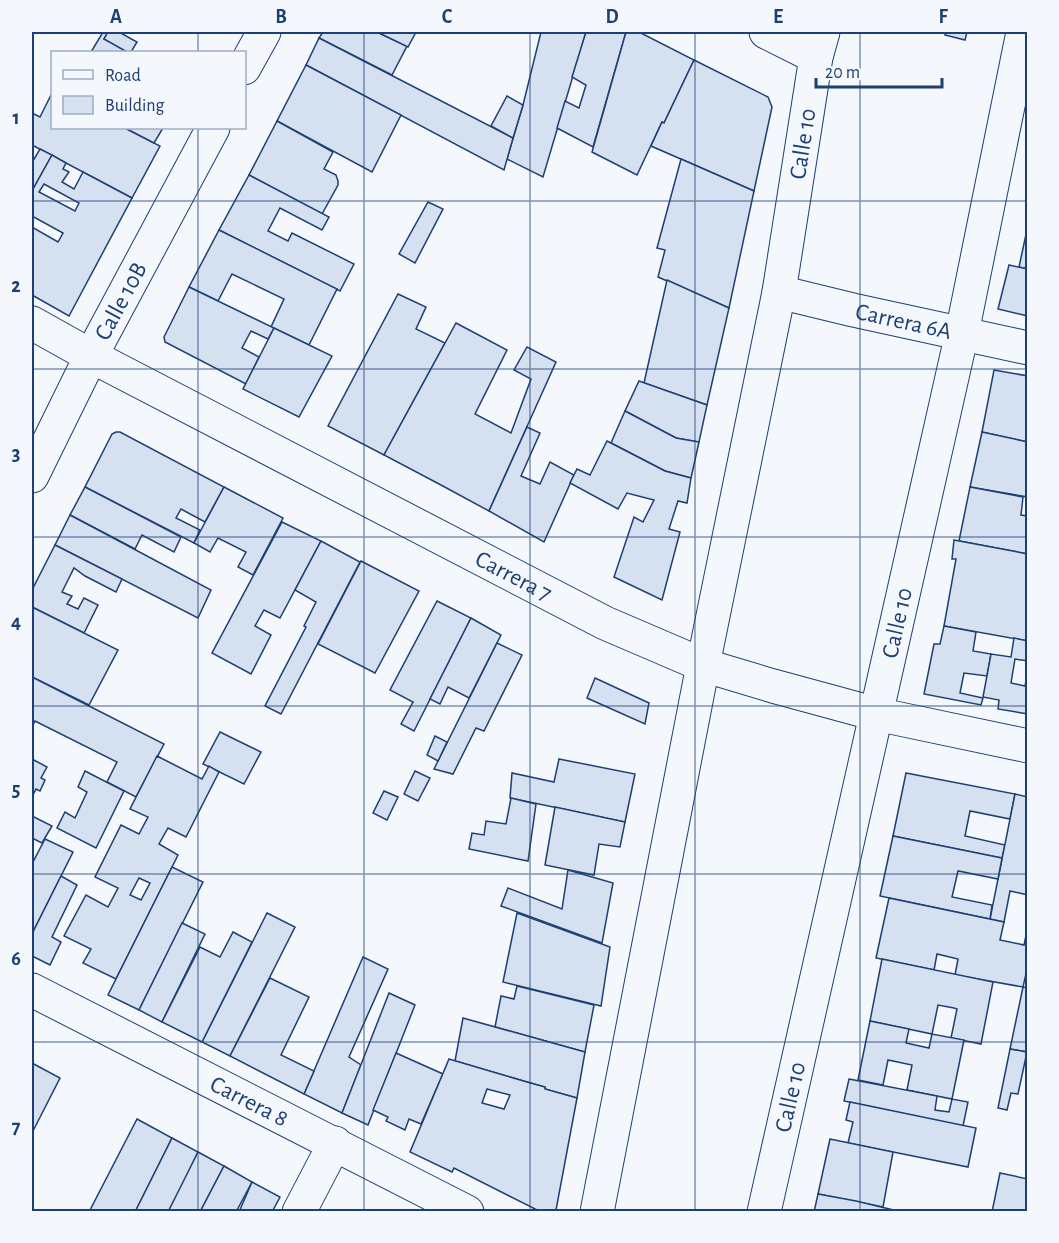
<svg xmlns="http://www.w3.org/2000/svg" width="1059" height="1243" font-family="'Alegreya Sans',sans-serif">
	<rect width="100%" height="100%" fill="#f4f7fb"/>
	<g fill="#d5e0f0" stroke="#1d3f73" stroke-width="1.5" fill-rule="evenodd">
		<path d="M103,32H108L104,39L129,52H91Z"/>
		<path d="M108,32H119L137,42L131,52H127L104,39Z"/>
		<path d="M323,32H377L407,46L392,75L319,38Z"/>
		<path d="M377,32H416L408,47Z"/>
		<path d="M541,32H586L543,177L507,159L523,105Z"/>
		<path d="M586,32H626L593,147L557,128L565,101L579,108L586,85L572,77Z"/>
		<path d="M626,32H639L694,60L664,123L662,122L637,175L592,152Z"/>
		<path d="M946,32H967L965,40L945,35Z"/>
		<path d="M319,38L513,138L504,170L306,65Z"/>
		<path d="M694,60L768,97L772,107L754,191L651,146L662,122L664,123Z"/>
		<path d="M306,65L401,115L372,172L277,121Z"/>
		<path d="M52,93V128H125L160,146L132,198L32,145V113L40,117Z"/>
		<path d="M507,96L523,105L513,138L491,126Z"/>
		<path d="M277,121L333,152L324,169L336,175L338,181V185L322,214L249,175Z"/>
		<path d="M125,128H163L154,143Z"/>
		<path d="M40,149L52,155L32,191V160L33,161Z"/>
		<path d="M52,155L66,163L63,169L69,172L62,182L74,189L83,172L132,198L69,316L32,295V260L33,256L32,255V227L58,242L63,233L32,216V191ZM44,184L79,203L75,211L39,192Z"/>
		<path d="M681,159L754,191L729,308L658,277L665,250L657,248Z"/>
		<path d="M249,175L329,217L322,230L280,208L268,231L288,241L292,233L354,264L340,291L219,230Z"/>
		<path d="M428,202L443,209L415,263L399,254Z"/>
		<path d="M1028,225V269L1019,267Z"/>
		<path d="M219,230L337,289L309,345L271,327L284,299L232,274L218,301L189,287Z"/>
		<path d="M1009,265L1028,269V316L998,309Z"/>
		<path d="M667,280L729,308L707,405L644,383Z"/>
		<path d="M189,287L274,328L268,339L251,331L242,348L259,357L246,384L165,342L164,337Z"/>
		<path d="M398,294L426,307L416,329L445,343L384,455L328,426Z"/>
		<path d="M456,323L507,350L475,414L511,433L531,379L514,370L527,347L556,362L489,511L441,485L384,455Z"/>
		<path d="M274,328L332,356L299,417L243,389Z"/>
		<path d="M994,370L1028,376L1027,442L982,432Z"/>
		<path d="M639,381L707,405L699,442L676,438L625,411Z"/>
		<path d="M625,411L676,438L699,442L691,478L665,471L611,443Z"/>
		<path d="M527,427L540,433L521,476L540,484L550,462L574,475L544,542L489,511Z"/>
		<path d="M116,432H120L224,487L205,522L181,509L176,518L200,530L194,543L85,487L112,434Z"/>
		<path d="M982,432L1028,442V497L970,487Z"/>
		<path d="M607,441L665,471L691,478L687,503L678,501L669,529L680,532L662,600L614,577L634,517L643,522L654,500L627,493L618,509L570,483L577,469L590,475Z"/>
		<path d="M85,487L181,537L174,552L142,535L135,549L70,515Z"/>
		<path d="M224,487L283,518L253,575L238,567L246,552L218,538L210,552L194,543Z"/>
		<path d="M970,487L1023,497L1021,515L1028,516V554L959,541Z"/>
		<path d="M70,515L211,590L198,618L55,545Z"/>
		<path d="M282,522L321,541L280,618L264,610L255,626L271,635L251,674L212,653Z"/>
		<path d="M954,540L1028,554V641L944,626L956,559H952Z"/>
		<path d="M321,541L360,562L281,714L265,706L306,627L304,626L316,602L295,590Z"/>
		<path d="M55,545L122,579L116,592L85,576L74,568L62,592L72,596L67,604L78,609L84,598L98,605L84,633L32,607V590Z"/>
		<path d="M361,561L419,591L375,673L318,644Z"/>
		<path d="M437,601L471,618L414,731L401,724L413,702L390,690Z"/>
		<path d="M32,607L118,650L89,705L32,677Z"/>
		<path d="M471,618L501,635L469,698L448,687L440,704L430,699Z"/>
		<path d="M944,626L976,632L973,651L991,654L987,676L964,673L960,693L983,698L981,705L924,694L934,644H940Z"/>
		<path d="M1014,638L1028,641V661L1015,659L1011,683L1025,686L1028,668V714L998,709L999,700L983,697L991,654L1011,657Z"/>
		<path d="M497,643L522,655L484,731L476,728L453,774L434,769Z"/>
		<path d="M32,677L164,744L136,797L107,782L117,762L35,721L32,727Z"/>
		<path d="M595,678L649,703L645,724L587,698Z"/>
		<path d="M220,732L261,752L244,784L203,764Z"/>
		<path d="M435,736L447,742L438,761L427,755Z"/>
		<path d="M157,756L202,779L209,766L219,772L186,837L168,828L159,844L178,855L116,979L83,963L91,949L64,936L86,895L108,907L118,888L95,877L121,825L139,834L148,817L130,809ZM139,878L150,883L141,900L130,895Z"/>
		<path d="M32,759L47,767L41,778L45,780L40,791L36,789L32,797Z"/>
		<path d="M559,759L635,774L625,822L510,798L512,773L554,782Z"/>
		<path d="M85,771L124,791L96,848L57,828L65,812L75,818L87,792L78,787Z"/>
		<path d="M415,771L430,778L418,801L404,794Z"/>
		<path d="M906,773L1015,794L1010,819L970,811L965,836L1005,845L1002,858L893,836Z"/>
		<path d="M384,791L398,797L387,820L373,813Z"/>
		<path d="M1015,794L1028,797V895L1010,891L1004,922L990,919Z"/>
		<path d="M511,798L536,804L528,861L469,849L472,833L484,835L486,821L506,824Z"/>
		<path d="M555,807L625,822L620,847L599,844L594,875L545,865Z"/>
		<path d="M32,816L52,826L42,843L32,838Z"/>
		<path d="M893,836L1002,858L998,879L958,871L952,897L992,905L990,919L880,896Z"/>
		<path d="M45,839L73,852L32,934V864Z"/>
		<path d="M172,867L203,882L139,1010L108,995Z"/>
		<path d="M568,870L613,883L602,943L501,906L508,888L562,909Z"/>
		<path d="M61,876L77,885L52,937L61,942L50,965L32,956V934Z"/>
		<path d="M889,898L1004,922L1000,940L1024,945L1028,926V965L1023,987L955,975L958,959L937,954L934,970L876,958Z"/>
		<path d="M267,913L295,927L230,1056L202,1042Z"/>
		<path d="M517,913L610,947L601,1006L503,982Z"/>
		<path d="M182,923L205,934L162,1022L139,1010Z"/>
		<path d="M233,932L252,942L202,1042L162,1022L200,947L220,957Z"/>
		<path d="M363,957L388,969L349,1057L361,1065L342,1113L304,1094Z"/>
		<path d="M882,959L993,982L981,1044L951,1038L957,1009L954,1008L938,1005L932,1034L870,1021Z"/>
		<path d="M270,978L309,997L281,1055L314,1071L304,1094L230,1056Z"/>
		<path d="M517,986L594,1005L585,1052L495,1027L501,996L514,999Z"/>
		<path d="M1023,987L1028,988V1052L1010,1049Z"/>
		<path d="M389,993L415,1005L368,1125L342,1113Z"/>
		<path d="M463,1018L585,1052L577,1098L545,1089V1087L527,1082L455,1061Z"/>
		<path d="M870,1021L909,1029L906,1043L929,1048L932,1034L964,1040L952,1099L907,1090L912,1065L888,1060L883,1085L858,1080Z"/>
		<path d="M1010,1049L1027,1052L1018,1094L1011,1093L1007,1110L998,1108Z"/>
		<path d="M396,1053L443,1074L421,1124L409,1119L405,1130L386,1121L388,1117L373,1110Z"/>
		<path d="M449,1059L527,1082L545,1087V1089L577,1098L556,1210L541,1212L454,1168L452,1172L410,1152ZM487,1089L510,1095L504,1109L482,1103Z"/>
		<path d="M32,1063L60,1078L32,1133Z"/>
		<path d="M849,1079L937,1096L935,1110L949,1112L952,1099L968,1102L963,1126L844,1101Z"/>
		<path d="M850,1102L976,1128L968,1167L848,1143L853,1122L846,1120Z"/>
		<path d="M137,1119L172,1138L135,1212H89Z"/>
		<path d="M172,1138L198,1152L182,1186L168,1212H135Z"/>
		<path d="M830,1139L893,1152L883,1207L818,1194Z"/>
		<path d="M198,1152L224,1166L200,1212H168Z"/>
		<path d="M224,1166L252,1182L236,1212H200Z"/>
		<path d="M1000,1173L1028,1179V1212H992Z"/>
		<path d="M252,1182L280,1197L272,1212H239Z"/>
		<path d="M818,1194L856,1201L902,1212H814Z"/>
	</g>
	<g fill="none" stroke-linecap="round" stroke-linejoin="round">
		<defs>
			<g id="street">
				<path d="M766,32L816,57"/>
				<path d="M244,68L264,32"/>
				<path id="s1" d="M779,292L853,310L1028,348"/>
				<path id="s2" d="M32,323L91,356L605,623L703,665L773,686L876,714L1028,746"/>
				<path id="s3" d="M32,476L91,356L213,128"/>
				<path id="s4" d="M32,990L467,1212"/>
				<path d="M299,1212L335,1143"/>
				<path id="s5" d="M764,1212L962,333L1023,32"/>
			</g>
			<g id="secondary">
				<path id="s6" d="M597,1212L703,665L779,292L816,57L823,32"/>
			</g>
		</defs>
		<use href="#street" stroke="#1d3f73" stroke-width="35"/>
		<use href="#secondary" stroke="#1d3f73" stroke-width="35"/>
		<use href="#street" stroke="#f4f7fb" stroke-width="33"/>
		<use href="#secondary" stroke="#f4f7fb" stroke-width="33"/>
	</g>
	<path fill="none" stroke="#1d3f73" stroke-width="1.5" stroke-opacity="0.55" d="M198,32V52M364,32V1212M530,32V1212M695,32V1212M860,32V1212M198,128V1212M32,201H1028M32,369H1028M32,537H1028M32,706H1028M32,874H1028M32,1042H1028"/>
	<g text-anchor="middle" stroke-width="4.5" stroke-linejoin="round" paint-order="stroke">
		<g font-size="24" fill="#1d3f73" stroke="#f4f7fb">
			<text dy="8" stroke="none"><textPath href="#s6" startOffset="1088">Calle 10</textPath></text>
			<text dy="8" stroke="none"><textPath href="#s3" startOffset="196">Calle 10B</textPath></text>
			<text dy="8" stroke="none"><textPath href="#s1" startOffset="128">Carrera 6A</textPath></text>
			<text dy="8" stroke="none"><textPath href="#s2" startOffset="544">Carrera 7</textPath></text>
			<text dy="8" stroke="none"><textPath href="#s5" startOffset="604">Calle 10</textPath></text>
			<text dy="8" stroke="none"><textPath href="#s5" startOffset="118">Calle 10</textPath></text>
			<text dy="8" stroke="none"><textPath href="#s4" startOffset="244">Carrera 8</textPath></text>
		</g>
	</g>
	<rect width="1059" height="1243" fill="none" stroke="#f4f7fb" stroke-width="66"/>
	<rect x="51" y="51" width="195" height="78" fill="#f4f7fb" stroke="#9eadc5" stroke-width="1.5"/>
	<rect x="63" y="70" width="30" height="9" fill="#f4f7fb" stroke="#9eadc5" stroke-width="1.5"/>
	<text x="105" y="81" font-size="18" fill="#1d3f73">Road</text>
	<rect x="63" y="96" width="30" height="18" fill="#d5e0f0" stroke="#9eadc5" stroke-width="1.5"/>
	<text x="105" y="111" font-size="18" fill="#1d3f73">Building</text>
	<path d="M816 78v9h126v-9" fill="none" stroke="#1d3f73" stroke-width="3"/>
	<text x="825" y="78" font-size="18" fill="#1d3f73" stroke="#f4f7fb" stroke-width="4.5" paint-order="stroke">20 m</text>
	<rect x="33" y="33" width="993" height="1177" fill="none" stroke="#1d3f73" stroke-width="2"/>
	<g font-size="20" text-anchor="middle" font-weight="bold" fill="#1d3f73">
		<text x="116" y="23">A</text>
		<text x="281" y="23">B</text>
		<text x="447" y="23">C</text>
		<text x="612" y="23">D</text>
		<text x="778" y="23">E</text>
		<text x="943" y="23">F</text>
		<text x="16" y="124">1</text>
		<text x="16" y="292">2</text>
		<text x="16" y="460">3</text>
		<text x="16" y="628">4</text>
		<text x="16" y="796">5</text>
		<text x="16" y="965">6</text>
		<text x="16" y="1133">7</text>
	</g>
</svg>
